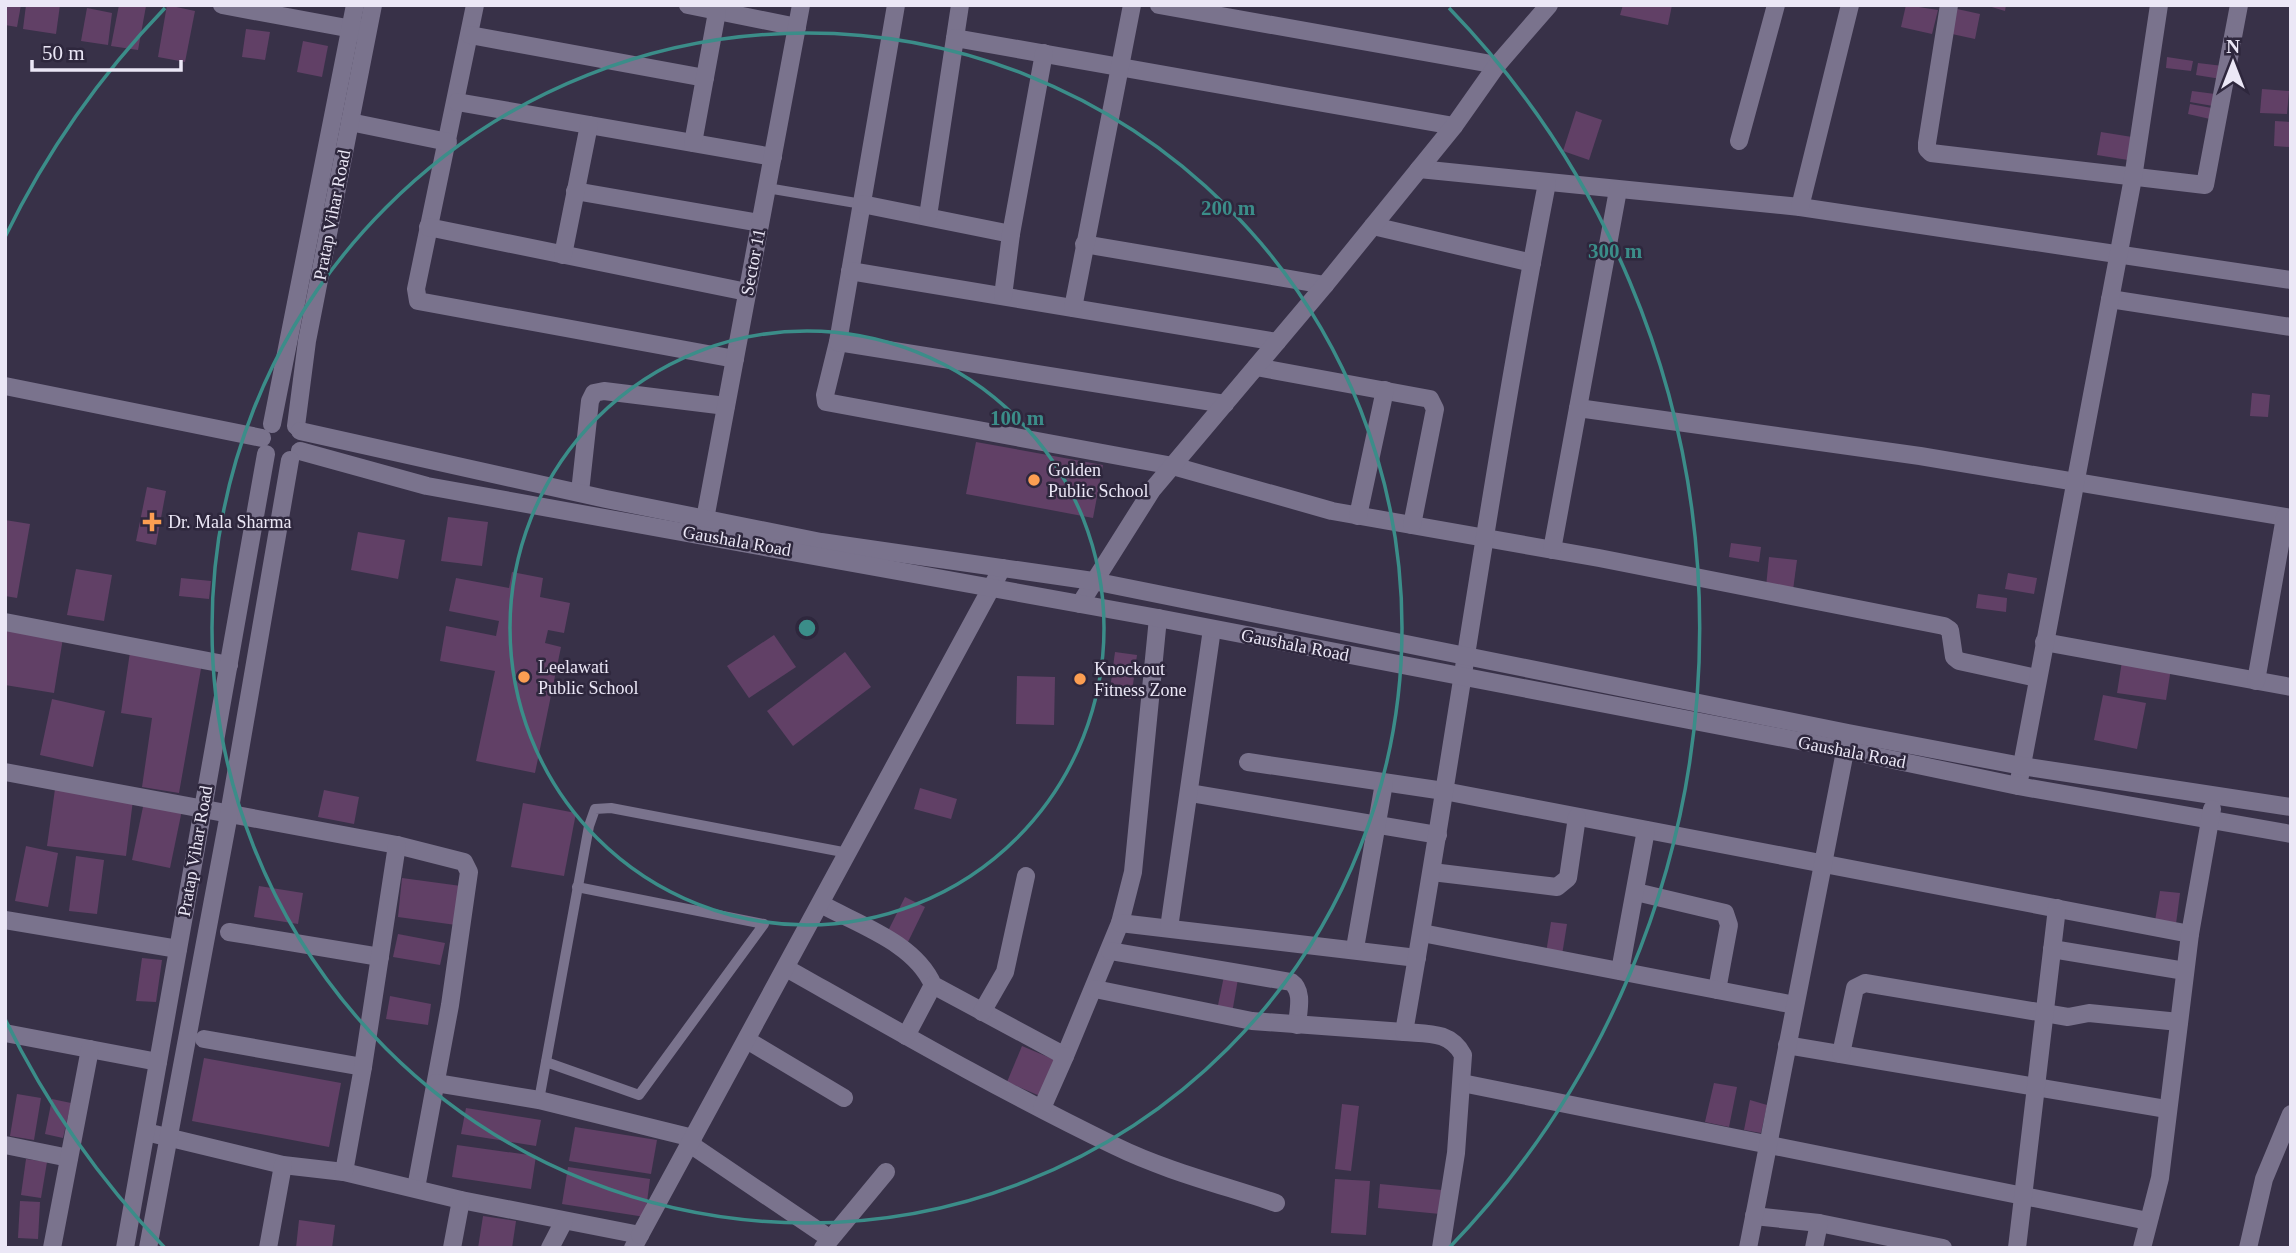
<svg xmlns="http://www.w3.org/2000/svg" width="2296" height="1253" font-family="Georgia,serif">
	<rect width="100%" height="100%" fill="#383148"/>
	<g fill="#614066">
		<path d="M5,5H21L17,27L5,25Z"/>
		<path d="M26,5H60L56,34L23,29Z"/>
		<path d="M119,5L146,6L138,50L111,46Z"/>
		<path d="M167,5L195,11L185,62L158,57Z"/>
		<path d="M1623,5H1672L1668,25L1620,15Z"/>
		<path d="M1906,5L1938,10L1932,34L1901,27Z"/>
		<path d="M1985,5H2006L2005,11Z"/>
		<path d="M87,8L112,13L108,45L81,41Z"/>
		<path d="M1957,9L1980,14L1975,39L1952,34Z"/>
		<path d="M246,29L270,32L265,60L242,57Z"/>
		<path d="M303,41L328,46L322,77L297,72Z"/>
		<path d="M2167,57L2193,61L2191,71L2166,68Z"/>
		<path d="M2198,63L2223,66L2221,79L2196,75Z"/>
		<path d="M2262,89L2289,91L2287,114L2260,113Z"/>
		<path d="M2192,91L2215,94L2213,106L2190,102Z"/>
		<path d="M2190,104L2212,108L2210,119L2188,114Z"/>
		<path d="M1576,111L1602,120L1589,160L1563,151Z"/>
		<path d="M2275,121L2291,122L2290,147L2274,146Z"/>
		<path d="M2101,132L2132,137L2128,160L2097,155Z"/>
		<path d="M2252,393L2270,395L2268,417L2250,416Z"/>
		<path d="M976,442L1103,465L1093,518L966,494Z"/>
		<path d="M147,487L166,491L156,545L136,541Z"/>
		<path d="M448,517L488,522L482,566L441,561Z"/>
		<path d="M5,520L30,524L17,598L5,596Z"/>
		<path d="M358,532L405,540L398,579L351,570Z"/>
		<path d="M1731,543L1761,547L1759,562L1729,557Z"/>
		<path d="M1769,557L1797,560L1793,590L1766,587Z"/>
		<path d="M76,569L112,575L104,621L67,615Z"/>
		<path d="M512,572L543,578L540,597L570,603L564,633L548,630L545,643L561,647L535,773L476,761L495,671L440,661L446,626L496,636L499,621L449,611L456,578L509,588Z"/>
		<path d="M2008,573L2037,578L2034,594L2005,589Z"/>
		<path d="M181,578L211,581L209,599L179,596Z"/>
		<path d="M1978,594L2007,598L2006,612L1976,608Z"/>
		<path d="M5,629L63,638L54,693L5,685Z"/>
		<path d="M774,635L796,667L749,698L727,666Z"/>
		<path d="M130,652L202,663L179,793L142,787L152,718L121,713Z"/>
		<path d="M845,652L871,687L793,746L767,711Z"/>
		<path d="M1115,652L1137,655L1131,699L1109,697Z"/>
		<path d="M2122,661L2171,668L2166,700L2117,693Z"/>
		<path d="M1017,676L1055,677L1054,725L1016,724Z"/>
		<path d="M2103,695L2146,703L2137,749L2094,740Z"/>
		<path d="M52,699L105,711L93,767L40,755Z"/>
		<path d="M920,788L957,799L951,819L914,809Z"/>
		<path d="M55,789L133,800L126,856L47,846Z"/>
		<path d="M324,790L359,797L354,824L318,817Z"/>
		<path d="M144,802L182,810L170,868L132,860Z"/>
		<path d="M523,803L576,813L564,876L511,867Z"/>
		<path d="M26,846L58,853L48,907L15,901Z"/>
		<path d="M76,856L104,860L97,914L69,911Z"/>
		<path d="M402,878L461,886L456,925L398,917Z"/>
		<path d="M259,886L303,893L298,924L254,917Z"/>
		<path d="M2160,891L2180,893L2176,924L2155,921Z"/>
		<path d="M905,897L925,907L906,946L886,935Z"/>
		<path d="M1551,922L1567,924L1562,955L1546,953Z"/>
		<path d="M398,934L445,943L440,965L393,957Z"/>
		<path d="M142,958L162,960L156,1002L136,1001Z"/>
		<path d="M1224,976L1238,979L1232,1013L1217,1010Z"/>
		<path d="M390,996L431,1004L428,1025L386,1019Z"/>
		<path d="M1022,1046L1055,1060L1040,1096L1007,1082Z"/>
		<path d="M204,1058L341,1083L329,1147L192,1121Z"/>
		<path d="M1714,1083L1737,1087L1729,1127L1705,1122Z"/>
		<path d="M17,1094L41,1098L34,1140L10,1136Z"/>
		<path d="M52,1099L71,1103L63,1138L45,1134Z"/>
		<path d="M1750,1100L1767,1105L1761,1133L1744,1130Z"/>
		<path d="M1342,1104L1359,1106L1351,1171L1335,1169Z"/>
		<path d="M466,1108L541,1120L536,1146L461,1134Z"/>
		<path d="M575,1127L657,1140L651,1174L569,1161Z"/>
		<path d="M457,1145L536,1156L531,1189L452,1177Z"/>
		<path d="M26,1159L47,1162L41,1198L21,1195Z"/>
		<path d="M568,1167L650,1179L645,1217L562,1204Z"/>
		<path d="M1335,1179L1370,1181L1366,1235L1331,1233Z"/>
		<path d="M1380,1184L1442,1190L1440,1214L1378,1208Z"/>
		<path d="M20,1201L40,1202L38,1239L18,1238Z"/>
		<path d="M483,1216L516,1221L512,1248H478Z"/>
		<path d="M299,1220L335,1225L332,1248H296Z"/>
	</g>
	<g fill="none" stroke-linecap="round" stroke-linejoin="round">
		<g stroke="#7a738d" stroke-width="10">
			<path d="M767,188L862,204"/>
			<path d="M546,1062L639,1095L764,924L577,887"/>
			<path d="M539,1100L589,826L595,809L611,808L848,853"/>
		</g>
		<g stroke="#7a738d" stroke-width="18">
			<path d="M222,5L363,31"/>
			<path d="M475,5L416,289L418,301L735,359"/>
			<path d="M688,5L797,27"/>
			<path d="M896,5L838,342L825,395L826,402L1173,466L1332,511L1599,558L1944,626L1950,630L1954,657L1959,661L2037,678"/>
			<path d="M1159,5L1497,65"/>
			<path d="M1949,5L1927,143V149L1931,153L2205,185L2239,5"/>
			<path d="M470,35L705,78"/>
			<path d="M955,38L960,5"/>
			<path d="M457,102L773,157"/>
			<path d="M350,122L448,142"/>
			<path d="M1739,141L1776,5"/>
			<path d="M693,143L717,12"/>
			<path d="M1419,169L1800,207L2291,280"/>
			<path d="M575,191L760,223"/>
			<path d="M862,204L1011,234"/>
			<path d="M1800,207L1850,5"/>
			<path d="M928,216L955,38L1454,126"/>
			<path d="M1373,226L1532,263"/>
			<path d="M428,227L742,291"/>
			<path d="M1084,244L1325,285"/>
			<path d="M563,255L589,125"/>
			<path d="M850,271L1277,342"/>
			<path d="M1003,296L1011,234L1044,53"/>
			<path d="M2110,299L2291,327"/>
			<path d="M1073,308L1132,5"/>
			<path d="M838,342L1225,404"/>
			<path d="M1256,367L1430,399L1435,409L1412,525"/>
			<path d="M1578,408L1920,456L2291,518"/>
			<path d="M580,492L590,401L594,393L604,391L726,406"/>
			<path d="M1358,516L1385,390"/>
			<path d="M705,519L801,5"/>
			<path d="M1552,550L1618,190"/>
			<path d="M1080,604L1152,490L1325,285L1454,126L1497,65L1549,5"/>
			<path d="M5,622L229,665"/>
			<path d="M2044,642L2291,687"/>
			<path d="M2256,681L2285,517"/>
			<path d="M1248,762L1444,791L2190,934"/>
			<path d="M5,772L397,845L464,862L469,872L450,1005L416,1188"/>
			<path d="M2018,786L2133,178L2159,5"/>
			<path d="M1190,793L1438,835"/>
			<path d="M1432,872L1557,887L1568,878L1577,817"/>
			<path d="M1636,892L1725,913L1729,925L1717,990"/>
			<path d="M821,904C859,925 915,943 933,985L1065,1056L1120,923L1133,872L1158,618"/>
			<path d="M5,920L178,949"/>
			<path d="M1120,923L1417,958"/>
			<path d="M1169,928L1212,629"/>
			<path d="M229,932L380,957"/>
			<path d="M1422,933L1795,1005"/>
			<path d="M1355,948L1384,783"/>
			<path d="M2052,949L2185,971"/>
			<path d="M1110,951L1291,982C1304,991 1298,1011 1297,1025"/>
			<path d="M786,968C894,1029 1003,1092 1115,1146C1166,1171 1223,1185 1276,1203"/>
			<path d="M1620,971L1646,830"/>
			<path d="M1095,989L1252,1021L1404,1032"/>
			<path d="M982,1012L1005,972L1026,876"/>
			<path d="M5,1033L158,1062"/>
			<path d="M906,1036L933,985"/>
			<path d="M204,1039L363,1067"/>
			<path d="M747,1040L844,1098"/>
			<path d="M1787,1045L2167,1109"/>
			<path d="M1841,1054L1855,988L1865,983L2068,1017L2089,1013L2179,1022"/>
			<path d="M436,1083L539,1100L693,1138"/>
			<path d="M1462,1083L2148,1221"/>
			<path d="M1042,1108L1065,1056"/>
			<path d="M146,1132L283,1165L344,1172L461,1200L640,1235L633,1248"/>
			<path d="M690,1144L829,1238"/>
			<path d="M5,1145L69,1158"/>
			<path d="M344,1172L363,1067L397,845"/>
			<path d="M1754,1216L1819,1223L1943,1248"/>
			<path d="M640,1235L1002,568"/>
			<path d="M52,1248L90,1049"/>
			<path d="M268,1248L283,1165"/>
			<path d="M452,1248L461,1200"/>
			<path d="M550,1248L564,1221"/>
			<path d="M823,1248L886,1172"/>
			<path d="M1441,1248L1456,1153L1463,1055C1450,1031 1428,1034 1404,1032C1454,749 1492,465 1547,183"/>
			<path d="M1748,1248L1848,736"/>
			<path d="M1814,1248L1819,1223"/>
			<path d="M2017,1248L2057,908"/>
			<path d="M2248,1248L2264,1179L2291,1114"/>
		</g>
		<g stroke="#7a738d" stroke-width="18">
			<path d="M5,386L262,438"/>
			<path d="M272,424L355,5"/>
			<path d="M296,426L307,341L373,5"/>
			<path d="M300,431L606,499L821,542L1093,581L1848,733L2022,766L2291,807"/>
			<path d="M300,451L427,486L1158,618L1846,750L2018,786L2291,834"/>
			<path d="M125,1248L266,454"/>
			<path d="M148,1248L229,814L290,460"/>
			<path d="M2142,1248L2160,1178L2190,934L2212,809"/>
		</g>
	</g>
	<g fill="none" stroke="#3b8d89" stroke-width="3.5">
		<circle cx="807" cy="628" r="297"/>
		<circle cx="807" cy="628" r="595"/>
		<path d="M165 1248A892 892 0 0 1 5 1019M5 237A892 892 0 0 1 165 8M1449 8A892 892 0 0 1 1449 1248"/>
	</g>
	<g fill="#fc9e52" stroke="#2e273d" stroke-width="2.5">
		<circle cx="1034" cy="480" r="7"/>
		<path d="M148.5 511.5h7v7h7v7h-7v7h-7v-7h-7v-7h7z"/>
		<circle cx="524" cy="677" r="7"/>
		<circle cx="1080" cy="679" r="7"/>
	</g>
	<g text-anchor="middle" stroke-width="5" stroke-linejoin="round" paint-order="stroke">
		<g font-size="18" fill="#ebe7f6" stroke="#2e273d">
			<text transform="translate(332 215) rotate(-79)" y="6">Pratap Vihar Road</text>
			<text transform="translate(753 262) rotate(-79)" y="6">Sector 11</text>
			<text transform="translate(737 541) rotate(10)" y="6">Gaushala Road</text>
			<text transform="translate(1295 645) rotate(11)" y="6">Gaushala Road</text>
			<text transform="translate(1852 752) rotate(11)" y="6">Gaushala Road</text>
			<text transform="translate(195 851) rotate(-80)" y="6">Pratap Vihar Road</text>
		</g>
		<g font-size="18" fill="#ebe7f6" stroke="#2e273d" text-anchor="start">
			<text x="1048" y="476">Golden<tspan x="1048" dy="21">Public School</tspan></text>
			<text x="168" y="528">Dr. Mala Sharma</text>
			<text x="538" y="673">Leelawati<tspan x="538" dy="21">Public School</tspan></text>
			<text x="1094" y="675">Knockout<tspan x="1094" dy="21">Fitness Zone</tspan></text>
		</g>
	</g>
	<circle cx="807" cy="628" r="10" fill="#3b8d89" stroke="#2e273d" stroke-width="3.5"/>
	<g font-size="21" text-anchor="middle" font-weight="bold" fill="#3b8d89" stroke="#2e273d" stroke-width="5" stroke-linejoin="round" paint-order="stroke">
		<text x="1228" y="215">200 m</text>
		<text x="1615" y="258">300 m</text>
		<text x="1017" y="425">100 m</text>
	</g>
	<rect width="2296" height="1253" fill="none" stroke="#ebe7f6" stroke-width="14"/>
	<g transform="translate(2233 63)" stroke="#2e273d" stroke-width="5" paint-order="stroke">
	<path d="M0-5L12 26L0 18L-12 26Z" fill="#ebe7f6"/>
	<text y="-10" font-size="19" font-weight="bold" text-anchor="middle" fill="#ebe7f6">N</text>
	</g>
	<path d="M32 60v10h149v-10" fill="none" stroke="#ebe7f6" stroke-width="3.5"/>
	<text x="42" y="60" font-size="21" fill="#ebe7f6" stroke="#2e273d" stroke-width="5" paint-order="stroke">50 m</text>
</svg>
